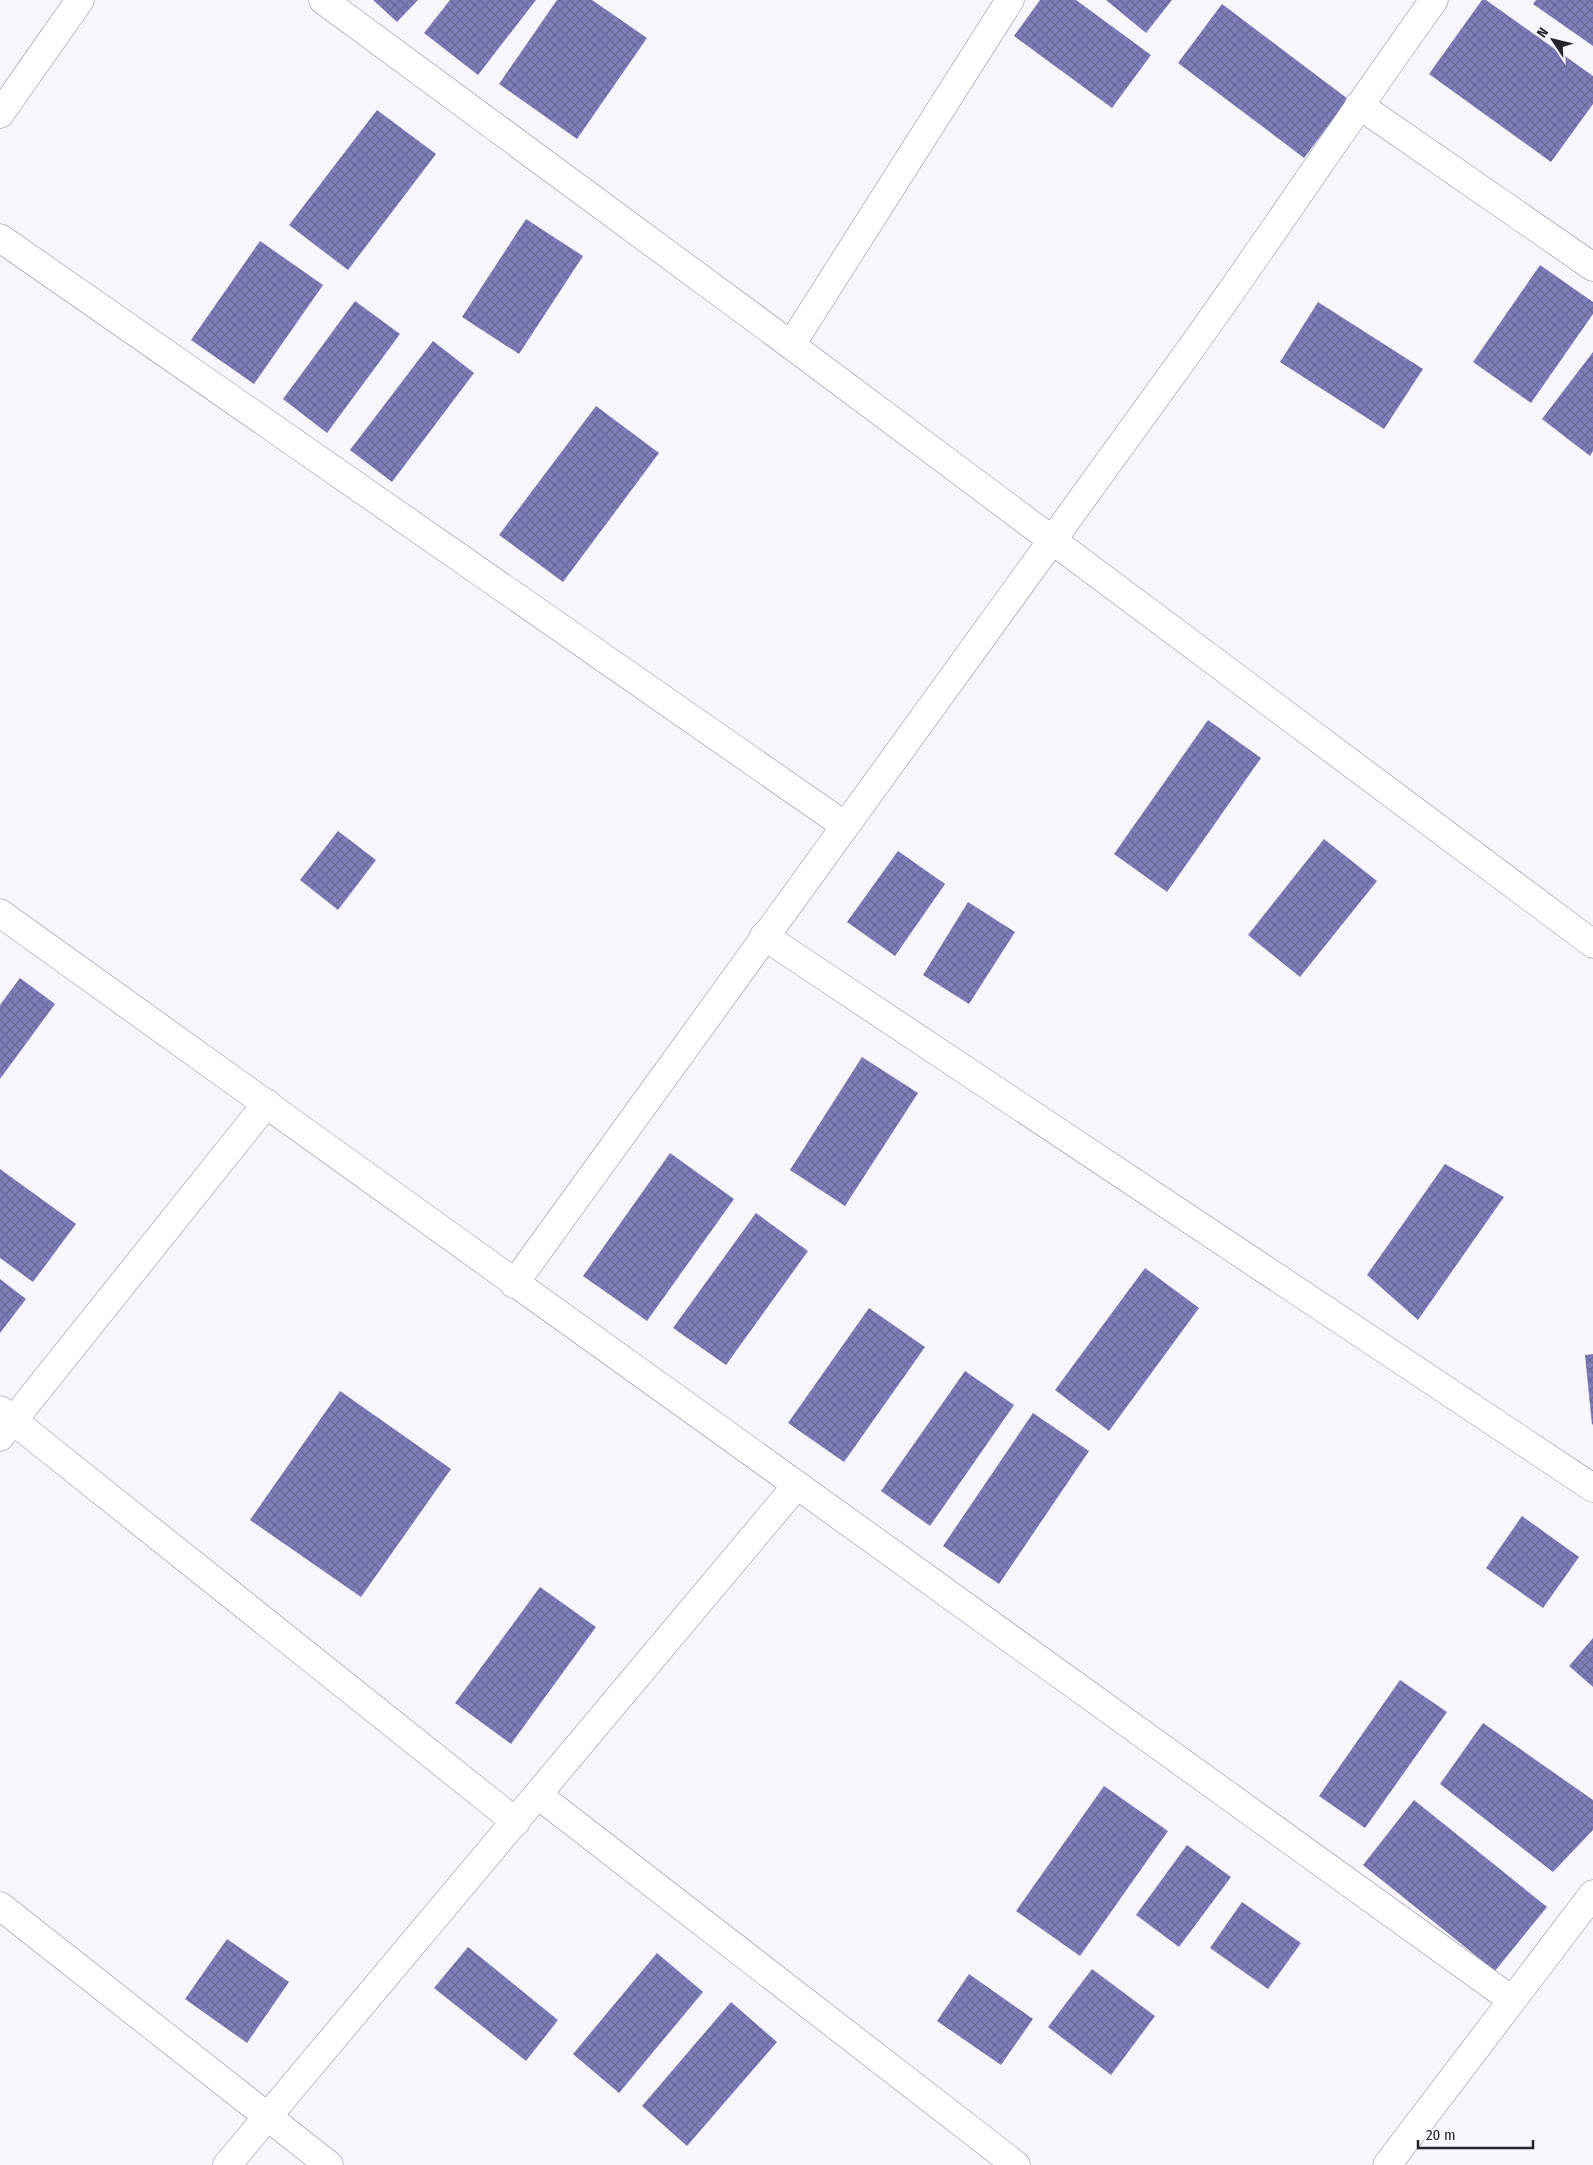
<svg xmlns="http://www.w3.org/2000/svg" width="1593" height="2165" font-family="'Fira Sans Condensed',sans-serif">
	<defs>
		<pattern id="building-cross-hatch" width="8" height="8" patternUnits="userSpaceOnUse" patternTransform="scale(1.25)"><rect width="8" height="8" fill="#807eba"/><path d="M0 0l8 8M0 8l8-8" fill="none" stroke="#696798"/></pattern>
	</defs>
	<rect width="100%" height="100%" fill="#f6f6fc"/>
	<g fill="url(#building-cross-hatch)">
		<path d="M373,0H418L397,22Z"/>
		<path d="M450,0H536L478,75L424,33Z"/>
		<path d="M557,0H592L647,38L577,139L499,84Z"/>
		<path d="M1040,0H1076L1151,55L1112,108L1014,36Z"/>
		<path d="M1106,0H1172L1146,33Z"/>
		<path d="M1482,0H1486L1593,76V104L1551,162L1429,74Z"/>
		<path d="M1536,0H1593V46L1533,4Z"/>
		<path d="M1222,4L1348,99L1304,158L1178,63Z"/>
		<path d="M377,110L436,154L348,270L289,225Z"/>
		<path d="M526,219L583,256L519,354L462,317Z"/>
		<path d="M260,241L323,285L254,384L191,340Z"/>
		<path d="M1540,265L1593,302V314L1531,403L1473,362Z"/>
		<path d="M355,301L400,334L327,433L283,399Z"/>
		<path d="M1318,302L1423,369L1384,429L1280,362Z"/>
		<path d="M433,341L474,373L392,482L350,450Z"/>
		<path d="M1593,352V451L1590,456L1542,419Z"/>
		<path d="M596,406L659,453L563,582L499,535Z"/>
		<path d="M1208,720L1261,758L1167,892L1114,854Z"/>
		<path d="M338,831L376,860L338,910L300,880Z"/>
		<path d="M1324,839L1377,881L1300,977L1248,935Z"/>
		<path d="M898,851L945,884L895,956L847,922Z"/>
		<path d="M968,902L1015,932L969,1004L923,975Z"/>
		<path d="M20,978L55,1004L0,1079V1005Z"/>
		<path d="M862,1057L918,1093L845,1206L790,1170Z"/>
		<path d="M670,1153L734,1199L647,1321L583,1276Z"/>
		<path d="M1445,1164L1504,1197L1418,1320L1367,1275Z"/>
		<path d="M0,1169L76,1224L33,1282L0,1258Z"/>
		<path d="M756,1213L808,1251L726,1365L673,1328Z"/>
		<path d="M1145,1268L1199,1308L1109,1431L1055,1390Z"/>
		<path d="M0,1279L26,1299L0,1333Z"/>
		<path d="M869,1308L925,1347L844,1462L788,1423Z"/>
		<path d="M1593,1354V1424L1592,1425L1585,1355Z"/>
		<path d="M965,1371L1014,1405L930,1526L881,1491Z"/>
		<path d="M340,1391L451,1469L361,1597L250,1520Z"/>
		<path d="M1033,1413L1089,1451L999,1584L943,1546Z"/>
		<path d="M1522,1516L1579,1557L1543,1608L1486,1568Z"/>
		<path d="M540,1587L596,1627L511,1744L455,1703Z"/>
		<path d="M1593,1638V1687L1569,1666Z"/>
		<path d="M1400,1680L1447,1712L1365,1828L1319,1796Z"/>
		<path d="M1483,1723L1593,1800V1830L1553,1872L1440,1784Z"/>
		<path d="M1104,1786L1168,1831L1080,1956L1016,1911Z"/>
		<path d="M1414,1800L1547,1907L1495,1971L1363,1865Z"/>
		<path d="M1187,1845L1231,1877L1179,1947L1136,1915Z"/>
		<path d="M1242,1902L1301,1943L1268,1989L1210,1948Z"/>
		<path d="M227,1939L289,1982L247,2043L185,1999Z"/>
		<path d="M468,1947L558,2020L526,2061L434,1988Z"/>
		<path d="M657,1953L703,1992L619,2093L573,2054Z"/>
		<path d="M1092,1969L1155,2016L1111,2075L1048,2027Z"/>
		<path d="M969,1974L1033,2019L1001,2065L937,2021Z"/>
		<path d="M731,2002L777,2042L687,2146L642,2106Z"/>
	</g>
	<g fill="none" stroke-linecap="round" stroke-linejoin="round">
		<defs>
			<g id="street">
				<path d="M323,0L791,345L1593,944"/>
				<path d="M1359,105L1593,267"/>
				<path d="M0,114L80,0"/>
				<path d="M0,238L844,825"/>
				<path d="M791,345L1010,0"/>
				<path d="M0,913C266,1103 530,1296 797,1485"/>
				<path d="M764,936L1593,1488"/>
				<path d="M514,1284C736,975 962,667 1184,358C1269,240 1349,118 1434,0"/>
				<path d="M0,1410L516,1822"/>
				<path d="M0,1437L267,1103"/>
				<path d="M538,1795L1016,2165"/>
				<path d="M0,1906L329,2165"/>
				<path d="M227,2165L797,1485L1512,2000"/>
				<path d="M1387,2165L1593,1894"/>
			</g>
		</defs>
		<use href="#street" stroke="#8888a3" stroke-width="29"/>
		<use href="#street" stroke="#fff" stroke-width="28"/>
	</g>
	<g transform="translate(1553 40) rotate(305)" stroke="#f6f6fc" stroke-width="4" paint-order="stroke">
	<path d="M0-4L9 19L0 12L-9 19Z" fill="#252530"/>
	<text y="-8" font-size="14" font-weight="bold" text-anchor="middle" fill="#252530">N</text>
	</g>
	<path d="M1418 2140v8h115v-8" fill="none" stroke="#252530" stroke-width="2.5"/>
	<text x="1426" y="2140" font-size="15" fill="#252530" stroke="#f6f6fc" stroke-width="4" paint-order="stroke">20 m</text>
</svg>
